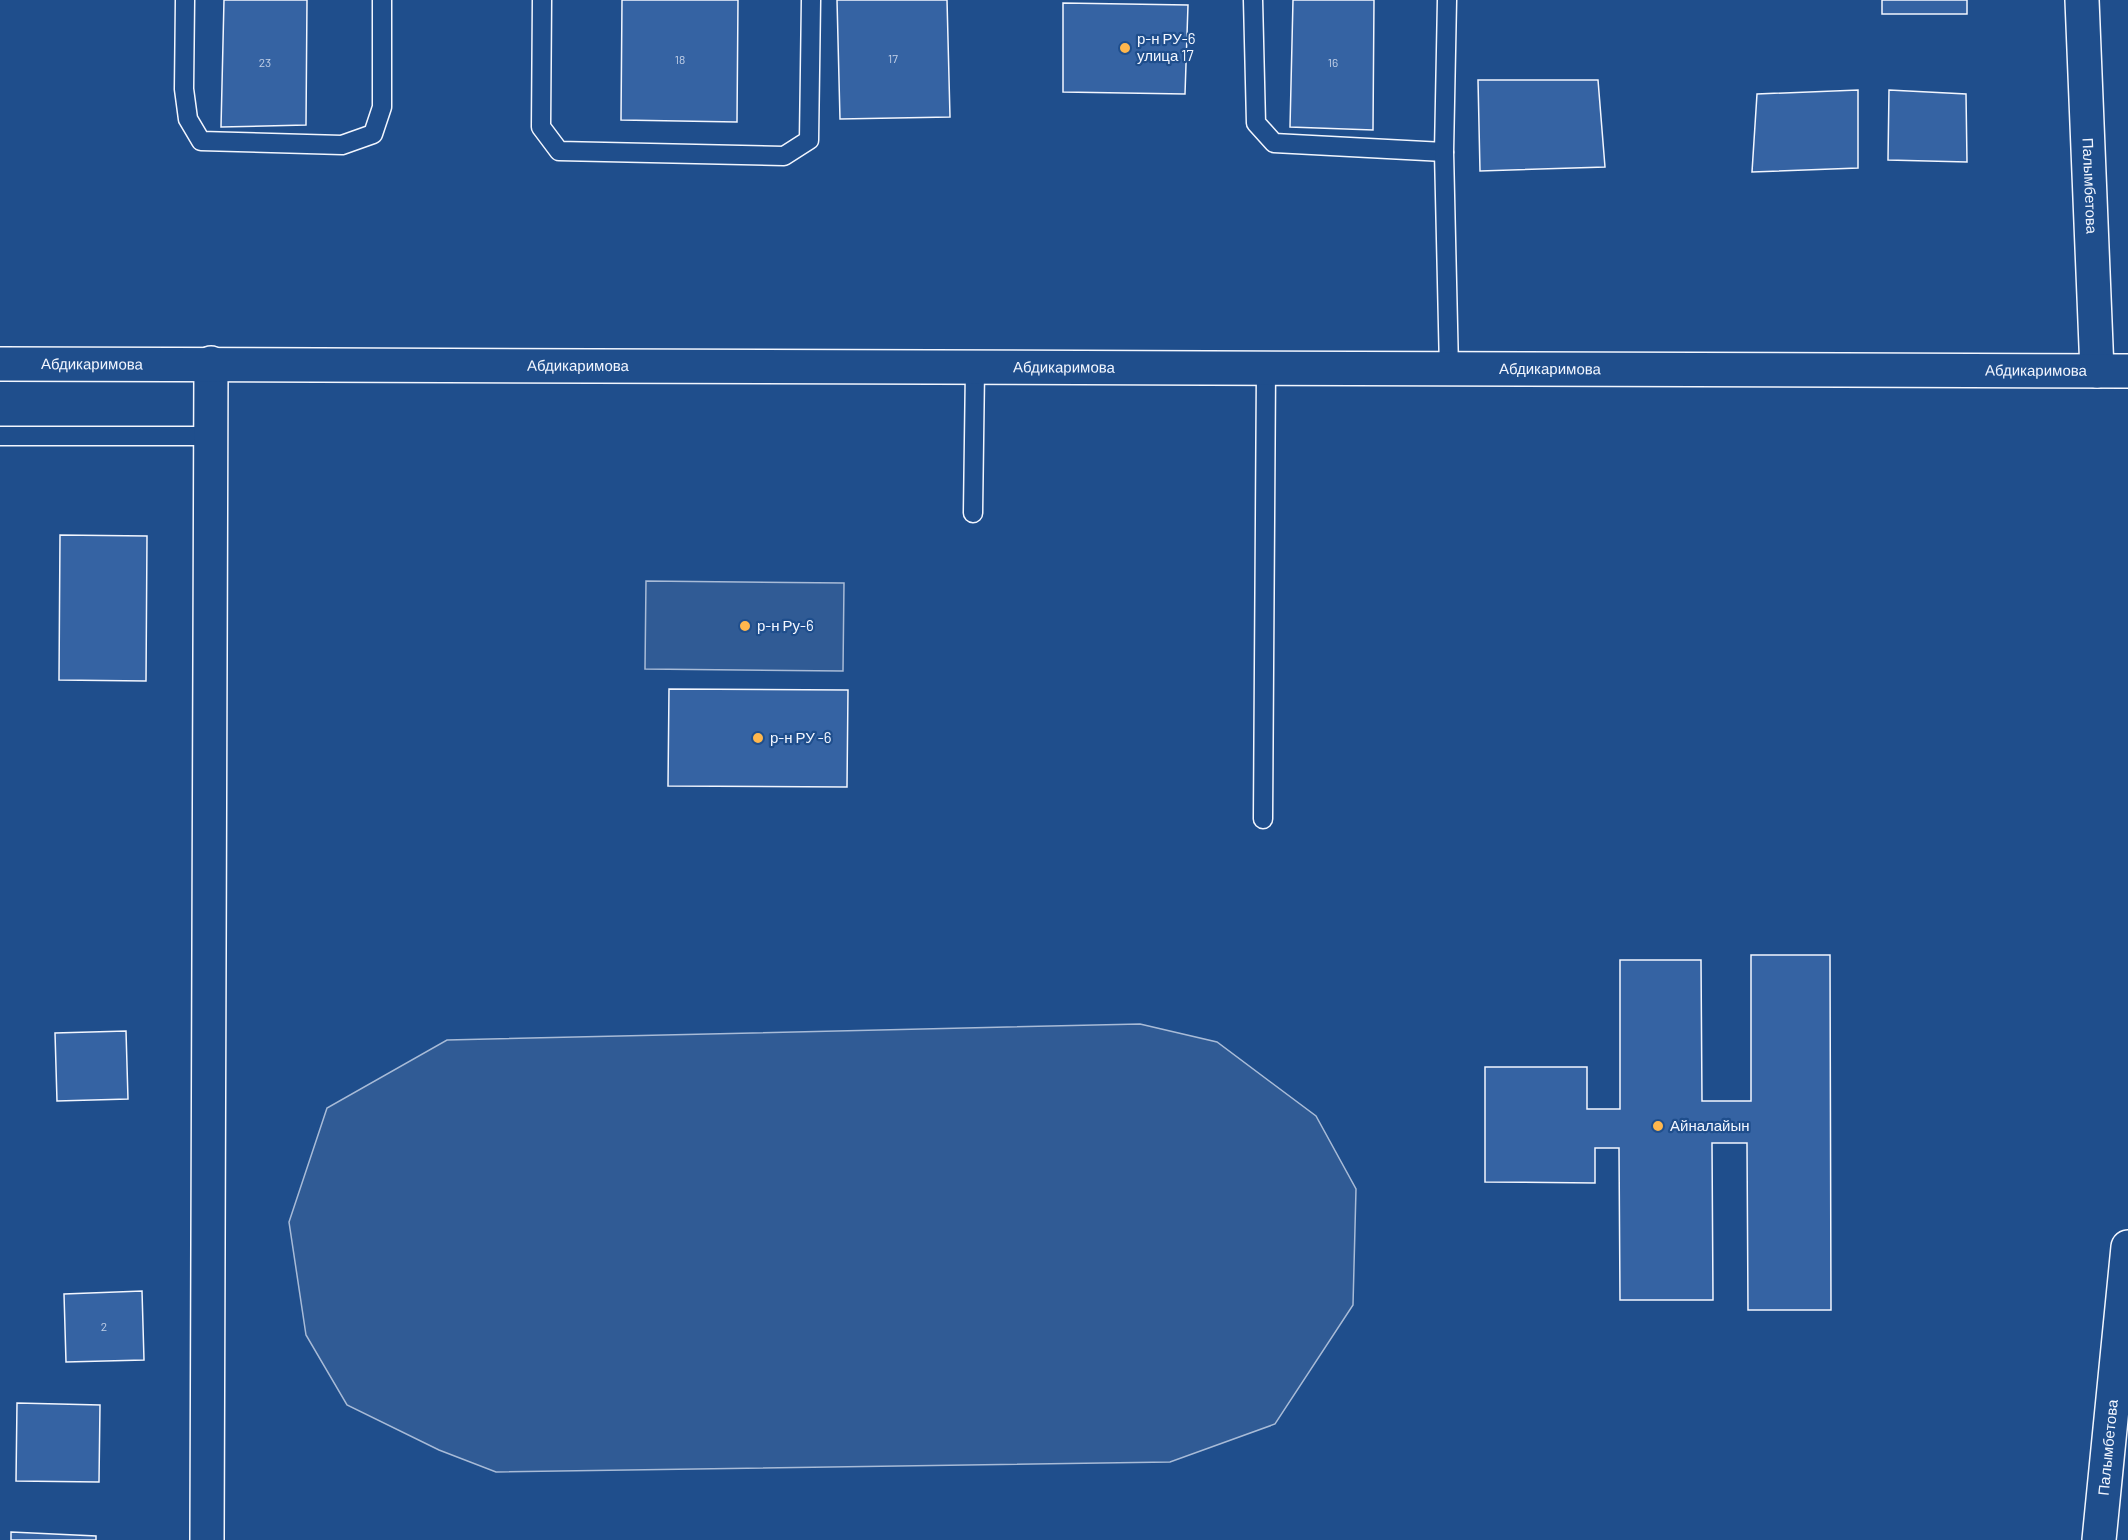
<svg xmlns="http://www.w3.org/2000/svg" width="2128" height="1540" font-family="Barlow,sans-serif">
	<rect width="100%" height="100%" fill="#1f4e8c"/>
	<g fill="#305b95" stroke="#a8bbd7" stroke-width="1.5">
		<path d="M646,581L844,583L843,671L645,669Z"/>
		<path d="M1140,1024L1217,1042L1316,1116L1356,1189L1353,1305L1275,1424L1170,1462L496,1472L439,1450L347,1405L306,1335L289,1222L327,1108L447,1040Z"/>
	</g>
	<g fill="#3563a3" stroke="#f2f6ff" stroke-width="1.5">
		<path d="M224,0H307L306,125L221,127Z"/>
		<path d="M622,0H738L737,122L621,120Z"/>
		<path d="M837,0H947L950,117L840,119Z"/>
		<path d="M1293,0H1374L1373,130L1290,127Z"/>
		<rect x="1882" y="0" width="85" height="14"/>
		<path d="M1063,3L1188,5L1185,94L1063,92Z"/>
		<path d="M1478,80H1598L1605,167L1480,171Z"/>
		<path d="M1858,90V168L1752,172L1757,94Z"/>
		<path d="M1889,90L1966,94L1967,162L1888,160Z"/>
		<path d="M60,535L147,536L146,681L59,680Z"/>
		<path d="M669,689L848,690L847,787L668,786Z"/>
		<path d="M1751,955H1830L1831,1310H1748L1747,1143H1712L1713,1300H1620L1619,1148H1595V1183L1485,1182V1067H1587V1109H1620V960H1701L1702,1101H1751Z"/>
		<path d="M126,1031L128,1099L57,1101L55,1033Z"/>
		<path d="M142,1291L144,1360L66,1362L64,1294Z"/>
		<path d="M17,1403L100,1405L99,1482L16,1481Z"/>
		<path d="M11,1532L96,1536V1540H11Z"/>
	</g>
	<g fill="none" stroke-linecap="round" stroke-linejoin="round">
		<defs>
			<g id="lane">
				<path d="M185,0L184,89L188,119L201,141L342,145L373,134L382,107V0"/>
				<path d="M542,0L541,127L559,151L784,156L809,140L811,0"/>
				<path d="M1253,0L1256,123L1274,143L1444,152"/>
				<path d="M1447,0L1444,152L1449,369"/>
				<path d="M0,436H212"/>
				<path d="M973,513L975,369"/>
				<path d="M1263,819L1266,369"/>
			</g>
			<g id="street">
				<path id="s1" d="M2082,0L2097,371"/>
				<path d="M207,1540L211,363"/>
				<path id="s2" d="M2099,1540L2128,1247"/>
			</g>
			<g id="secondary">
				<path id="s3" d="M0,364L2128,371"/>
			</g>
		</defs>
		<use href="#lane" stroke="#f2f6ff" stroke-width="21"/>
		<use href="#street" stroke="#f2f6ff" stroke-width="36"/>
		<use href="#secondary" stroke="#f2f6ff" stroke-width="36"/>
		<use href="#lane" stroke="#1f4e8c" stroke-width="18"/>
		<use href="#street" stroke="#1f4e8c" stroke-width="33"/>
		<use href="#secondary" stroke="#1f4e8c" stroke-width="33"/>
	</g>
	<g fill="#ffb74d" stroke="#1f4e8c" stroke-width="2">
		<circle cx="1125" cy="48" r="6"/>
		<circle cx="745" cy="626" r="6"/>
		<circle cx="758" cy="738" r="6"/>
		<circle cx="1658" cy="1126" r="6"/>
	</g>
	<g text-anchor="middle" stroke-width="4.5" stroke-linejoin="round" paint-order="stroke">
		<g font-size="12" fill="#c3d1e8">
			<text x="893" y="63">17</text>
			<text x="680" y="64">18</text>
			<text x="265" y="67">23</text>
			<text x="1333" y="67">16</text>
			<text x="104" y="1331">2</text>
		</g>
		<g font-size="15" fill="#f2f6ff" stroke="#1f4e8c" text-anchor="start">
			<text x="1137" y="44">р-н РУ-6<tspan x="1137" dy="17">улица 17</tspan></text>
			<text x="757" y="631">р-н Ру-6</text>
			<text x="770" y="743">р-н РУ -6</text>
			<text x="1670" y="1131">Айналайын</text>
		</g>
		<g font-size="15" fill="#f2f6ff" stroke="#1f4e8c">
			<text dy="5" stroke="none"><textPath href="#s1" startOffset="186">Палымбетова</textPath></text>
			<text dy="5" stroke="none"><textPath href="#s3" startOffset="92">Абдикаримова</textPath></text>
			<text dy="5" stroke="none"><textPath href="#s3" startOffset="578">Абдикаримова</textPath></text>
			<text dy="5" stroke="none"><textPath href="#s3" startOffset="1064">Абдикаримова</textPath></text>
			<text dy="5" stroke="none"><textPath href="#s3" startOffset="1550">Абдикаримова</textPath></text>
			<text dy="5" stroke="none"><textPath href="#s3" startOffset="2036">Абдикаримова</textPath></text>
			<text dy="5" stroke="none"><textPath href="#s2" startOffset="93">Палымбетова</textPath></text>
		</g>
	</g>
</svg>
